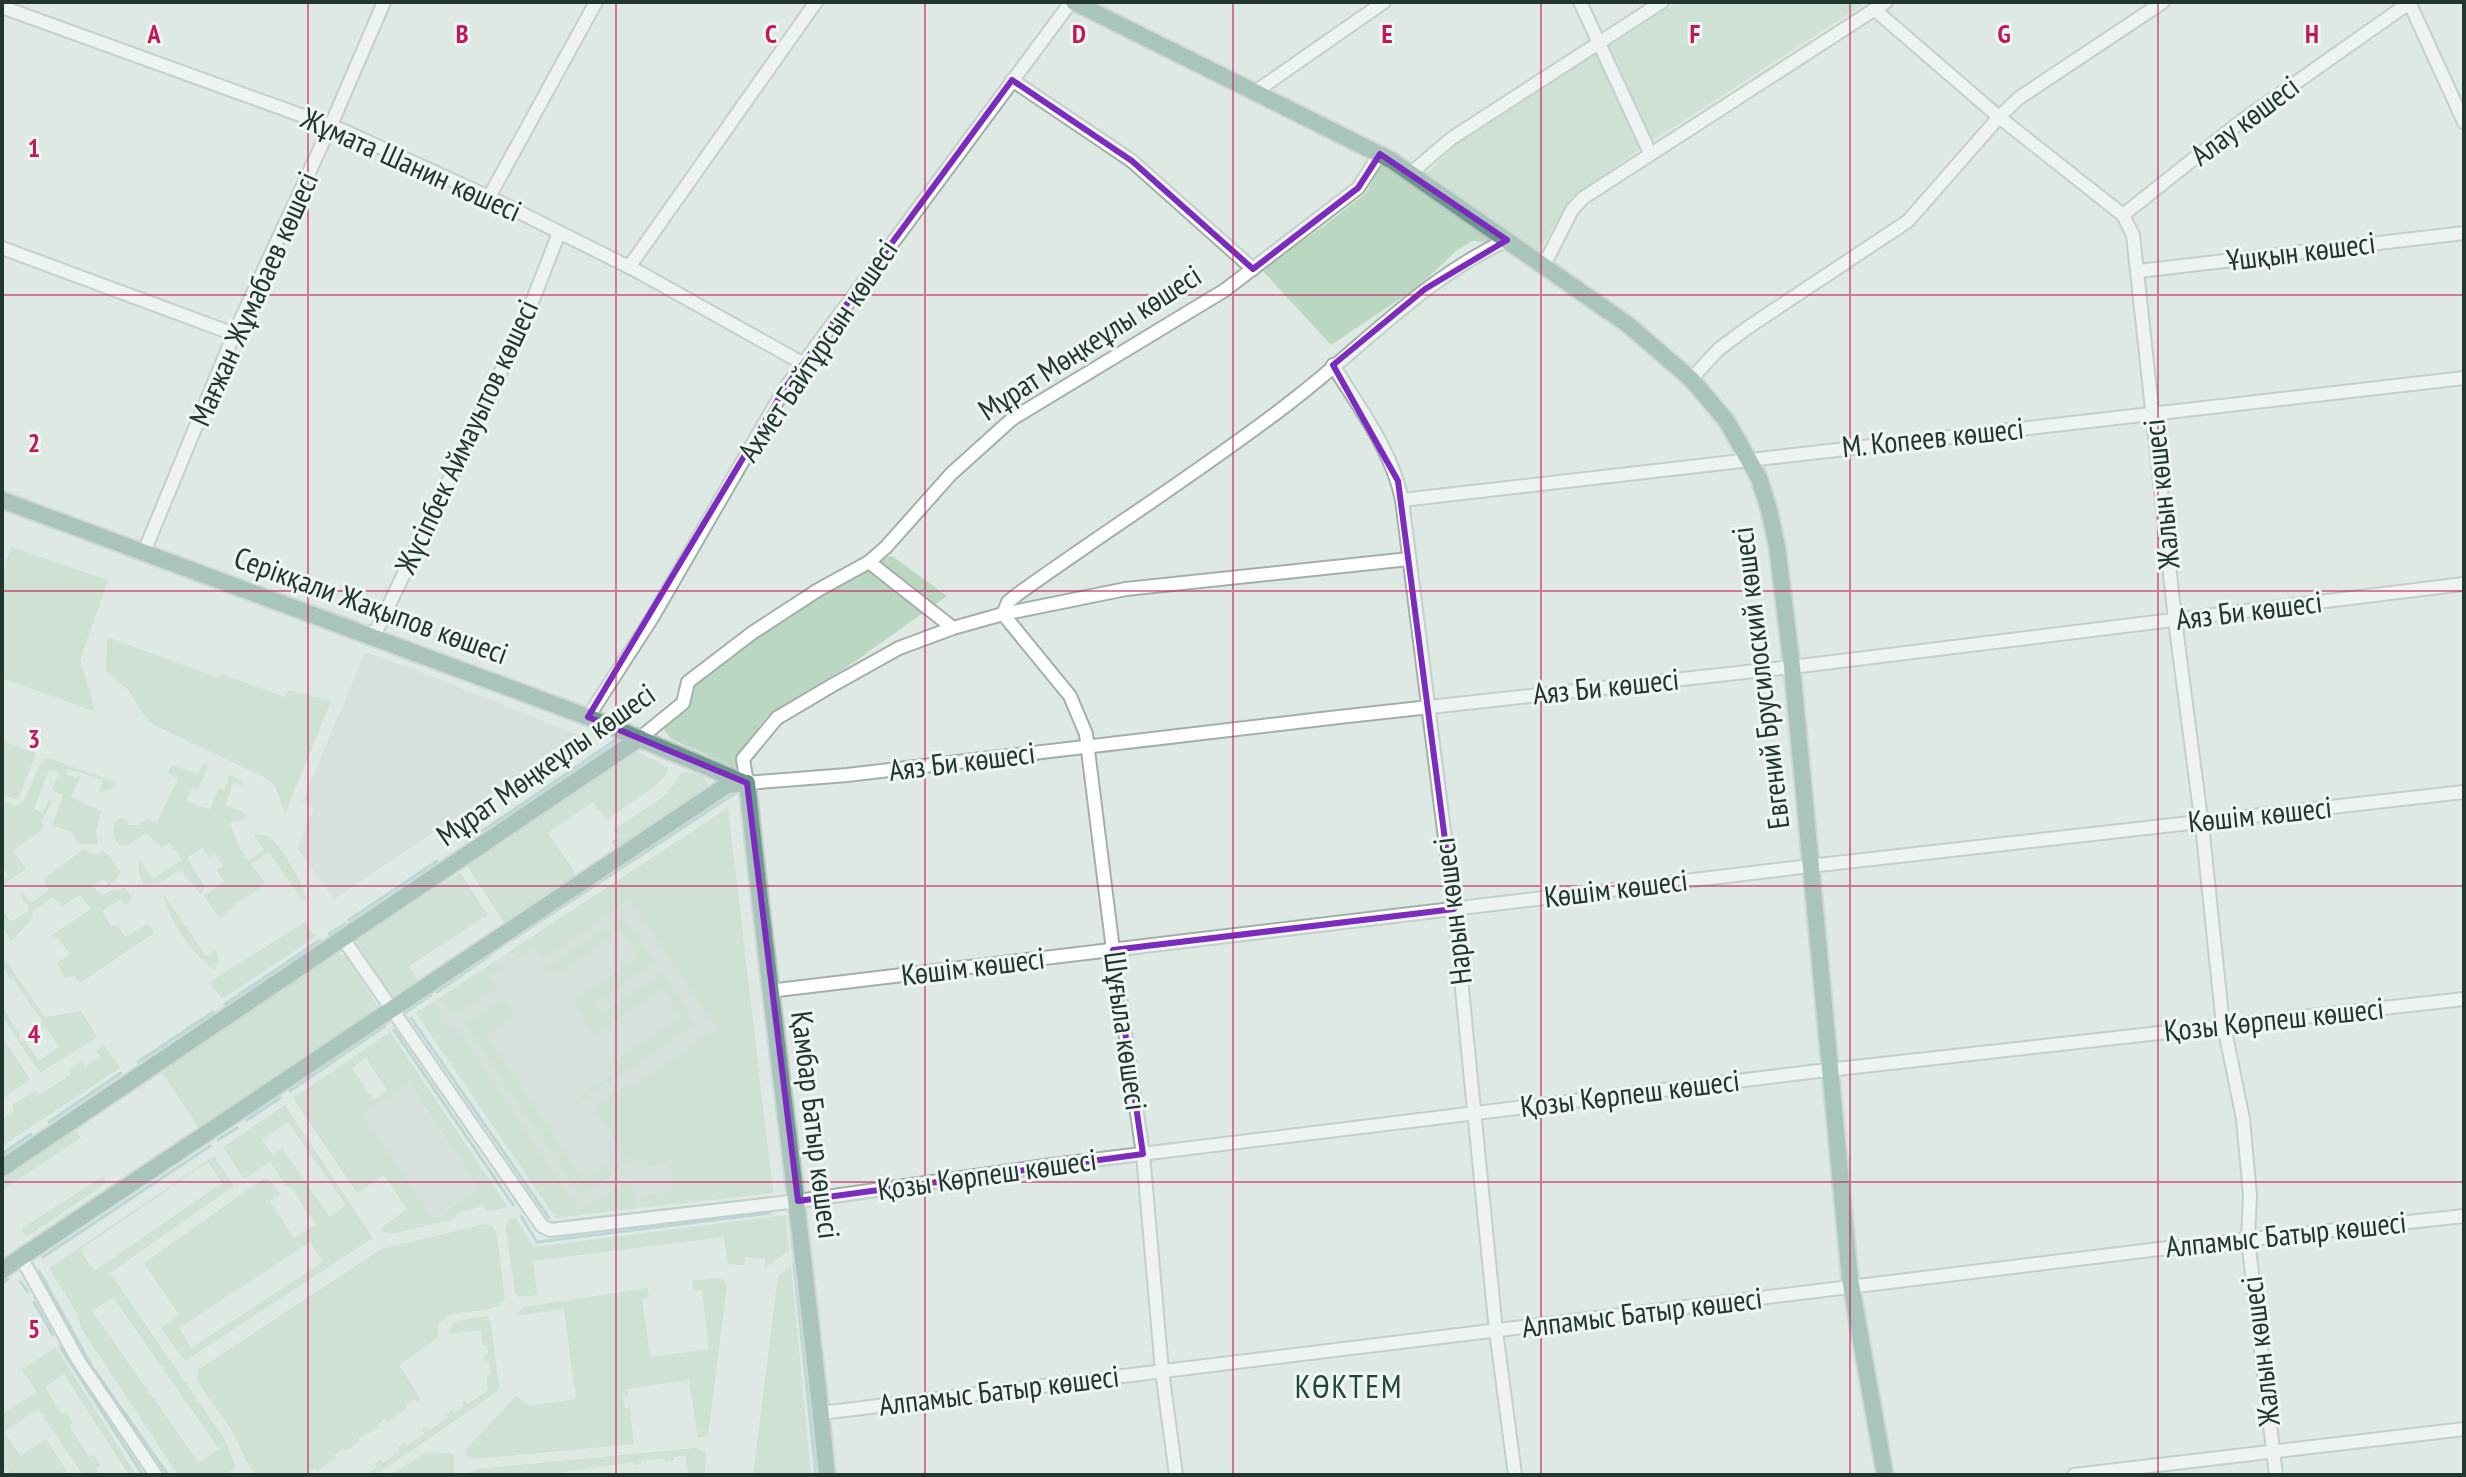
<svg xmlns="http://www.w3.org/2000/svg" width="2466" height="1477" font-family="'PT Sans Narrow',sans-serif">
	<rect width="100%" height="100%" fill="#dfe9e4"/>
	<g fill="#ced8d3">
		<path d="M365,652L431,676L579,735L334,899L297,848L314,808L302,802Z"/>
		<path d="M728,808L773,1193L556,1218L416,1013Z"/>
		<path d="M408,1083L479,1188L433,1220L361,1114Z"/>
	</g>
	<g fill="#bad7c1" fill-rule="evenodd">
		<path d="M1678,2H1867L1646,145L1571,198L1538,253L1426,174L1455,145Z"/>
		<path d="M1381,163L1494,242L1472,241L1457,250L1419,286L1331,345L1261,269L1324,226L1366,193Z"/>
		<path d="M11,547L108,580L80,660L96,712L2,678V573Z"/>
		<path d="M892,556L947,596L844,669L767,716L738,756L740,770L671,739L658,722L682,703L688,682L869,562Z"/>
		<path d="M107,637L216,677L221,674L285,697L289,690L331,701L285,814L275,786L268,779L154,725L143,714L129,691L106,671Z"/>
		<path d="M2,741L36,753L18,800L2,794Z"/>
		<path d="M638,752L668,767V772L655,786L606,820L593,802L548,833L573,869L575,881L507,927L467,866L631,754Z"/>
		<path d="M48,758L116,782V786L98,794L103,780L68,769L66,774L75,778L81,775L71,797L101,811L96,833L98,846L96,844H78L72,832L52,825L63,795L52,790L59,773L49,769L34,809L43,813L48,800L53,801L41,821L44,829L13,850L26,869L2,885V880L8,876L2,866V801L16,806L24,800L42,760Z"/>
		<path d="M204,764L208,766L198,790L192,788L187,799L193,804L210,809L219,788L224,791L229,775L241,780L244,786L234,782L225,805L245,813V819L230,823L239,847L249,861L264,850L254,836L256,834C259,835 267,836 269,837C282,845 306,889 307,903L302,900L269,852L251,864L264,881L263,886L239,902L220,919L204,896L224,882L217,870L223,866L215,854L209,858L202,848L187,858L205,888L201,895L181,870L157,884L145,885C139,877 137,870 140,860L153,879L182,860L170,843L161,847L146,833L129,844L121,846C112,838 112,830 116,820L123,818L128,821L127,825H139L147,819L157,822L178,779L168,773L172,765L197,774Z"/>
		<path d="M684,771L703,776L708,783L707,788L619,850L611,842L618,837L613,830L663,797Z"/>
		<path d="M728,808L773,1193L643,1207L641,1196L673,1192L669,1163L633,1167L593,1108L628,1085L631,1088L717,1028L629,900L543,959L535,947L517,959L512,950Z"/>
		<path d="M84,849L95,855L102,851L108,854L120,872L118,877L109,886L103,879L93,886L102,895L117,888L118,891L125,887L132,899L125,905L121,899L102,911L111,926L117,925L125,937L148,924L154,933L80,983L74,976L65,978L57,963L70,954L57,938L50,936L91,909L80,895L61,907L53,897L32,912L33,918L11,941L2,927V909L11,922L30,910L21,896L23,893L31,903L49,890L43,879Z"/>
		<path d="M460,873L488,915L409,966L421,985L397,999L393,997L358,946V939Z"/>
		<path d="M164,895L206,956L216,950L219,961L215,969H212C191,949 169,923 164,895Z"/>
		<path d="M620,919H625L655,962L595,1004L601,1014L662,972L696,1024L578,1103L619,1167L617,1171L583,1194L577,1191L465,1025L504,998L516,1015L487,1036L583,1179L613,1160L574,1101L618,1071L613,1063L681,1017L663,989L594,1035L572,1002L639,956L621,929L554,976L548,967Z"/>
		<path d="M305,922L315,937L222,999L209,982Z"/>
		<path d="M339,953L346,956L380,1010L235,1104L232,1111L201,1131L161,1071Z"/>
		<path d="M2,955L45,1017L81,1011L97,1037L40,1073L2,1016V1006L20,1035L18,1036L22,1042L24,1040L39,1061L59,1047L46,1028L43,1029L40,1024L42,1021L12,978L10,979L2,963Z"/>
		<path d="M499,959L504,966L489,976L498,988L459,1013H451L441,997Z"/>
		<path d="M434,1001L447,1021L460,1031L579,1210L627,1181L633,1185L636,1208L556,1218L416,1013Z"/>
		<path d="M390,1032L508,1207L487,1212L483,1206L457,1213L454,1219L392,1234L383,1231L381,1228L407,1209L384,1175L357,1193L293,1098ZM366,1058L387,1090L373,1100L352,1068ZM409,1083L479,1188L434,1220L362,1115Z"/>
		<path d="M2,1037L30,1079L2,1099Z"/>
		<path d="M104,1045L120,1068L2,1146V1119L14,1111L12,1105L35,1091L39,1095L70,1075V1068L81,1061L85,1066L100,1056L97,1050Z"/>
		<path d="M285,1105L373,1238L185,1361L161,1328L179,1315L144,1263L264,1178L269,1179L280,1194L270,1201L294,1238L316,1225L291,1187L288,1188L270,1162L244,1179L223,1147ZM288,1122L346,1205L330,1217L282,1148L273,1155L262,1140ZM310,1242L323,1262L191,1348L179,1328Z"/>
		<path d="M75,1129L82,1140L79,1139L2,1190V1178Z"/>
		<path d="M214,1156L234,1186L110,1273L225,1440L236,1468L225,1475H178L81,1328L78,1315L49,1268ZM208,1162L222,1183L94,1271L80,1250ZM113,1297L219,1449L199,1463L92,1311Z"/>
		<path d="M103,1176L106,1183L27,1237L21,1229Z"/>
		<path d="M786,1215L789,1251L765,1268V1259L745,1257L744,1265L728,1264L724,1237L533,1261L537,1295L519,1297L515,1292L506,1231L507,1223L511,1218L515,1217L534,1247Z"/>
		<path d="M485,1224L492,1226L497,1235L505,1300C487,1319 454,1303 438,1325V1338L399,1365L421,1399L417,1402L414,1399L406,1405L407,1408L388,1422L385,1419L377,1425L379,1428L358,1438L360,1441L346,1451L343,1449L334,1455L336,1458L318,1471L315,1468L305,1475H256L246,1461L233,1432L197,1381L198,1370L381,1249Z"/>
		<path d="M791,1267L811,1475H753L777,1281L780,1274Z"/>
		<path d="M717,1278L724,1280L727,1285L708,1436L698,1438L689,1380L627,1389L628,1396L623,1397L625,1408L630,1407L634,1444L475,1459L467,1456L465,1452L468,1447L516,1396L529,1406L576,1399L564,1309L516,1316L523,1307L648,1288L649,1297L642,1298L650,1357L709,1349L702,1290H694L692,1281Z"/>
		<path d="M487,1316L491,1323L499,1384L498,1391L376,1475H366L377,1467L374,1464L380,1460L383,1463L400,1451L398,1447L404,1443L407,1446L424,1434L422,1430L427,1427L430,1430L448,1418L446,1414L451,1410L454,1413L463,1407L461,1403L465,1401L468,1404L488,1390L487,1376L491,1375L489,1361H485L484,1355L488,1354L487,1345H483L481,1330L450,1334L449,1330L456,1321Z"/>
		<path d="M56,1347L136,1475H129L64,1374L45,1387L62,1414L66,1412L73,1422L69,1426L89,1457L94,1455L100,1465L96,1468L101,1475H83L38,1409L4,1432L20,1456L46,1439L69,1475H12L8,1470L2,1474V1414L37,1392L22,1370Z"/>
		<path d="M695,1448L706,1453L705,1475H688L685,1456L674,1457V1460L666,1461L665,1458L641,1461V1464L634,1465L633,1462L544,1475H466L477,1469Z"/>
		<path d="M427,1452L454,1454V1475H391Z"/>
	</g>
	<g fill="none" stroke-linecap="round" stroke-linejoin="round">
		<g stroke="#8dc1c8" stroke-width="3">
			<path d="M274,592L357,622"/>
			<path d="M389,635L413,644"/>
			<path d="M468,841L620,737"/>
			<path d="M349,920L437,861"/>
			<path d="M329,934L345,924"/>
			<path d="M513,939L740,790"/>
			<path d="M437,992L490,955"/>
			<path d="M225,1004L320,940"/>
			<path d="M406,1012L431,995"/>
			<path d="M411,1018L549,1218"/>
			<path d="M394,1030L513,1205"/>
			<path d="M138,1062L213,1012"/>
			<path d="M290,1091L385,1026"/>
			<path d="M247,1120L280,1098"/>
			<path d="M49,1122L121,1073"/>
			<path d="M218,1140L237,1128"/>
			<path d="M2,1154L31,1134"/>
			<path d="M644,1212L769,1198"/>
			<path d="M521,1216L537,1242L770,1213"/>
			<path d="M552,1223L635,1213"/>
			<path d="M791,1228L793,1250"/>
			<path d="M43,1257L210,1146"/>
			<path d="M794,1264L816,1475"/>
			<path d="M39,1271L91,1365L168,1475"/>
			<path d="M21,1282L28,1292"/>
			<path d="M2,1283L8,1279"/>
			<path d="M34,1302L53,1335"/>
			<path d="M60,1347L143,1475"/>
		</g>
		<defs>
			<g id="minor">
				<path d="M1580,2L1650,153"/>
				<path d="M2409,2L2464,122"/>
				<path d="M2,7L342,130L489,197L639,272L802,363"/>
				<path d="M1875,10L1999,117L2123,215L2133,235L2175,620L2203,834L2222,1016L2243,1119L2250,1195L2248,1240L2276,1475"/>
				<path d="M1012,80L1132,161L1253,269"/>
				<path d="M1255,92L1384,2"/>
				<path d="M1411,173L1452,138L1662,2"/>
				<path d="M489,197L596,2"/>
				<path d="M2123,215L2240,122L2409,3"/>
				<path d="M1507,240C1421,280 1362,348 1288,404C1201,471 1107,530 1018,594L1008,602L1003,614L953,628L899,648L831,686L777,718L743,759L747,783L847,775L1339,717L1792,667L2464,584"/>
				<path d="M2,248L234,334"/>
				<path d="M1544,265L1572,210L1583,198L1886,2"/>
				<path d="M629,267L816,2"/>
				<path d="M2139,271L2464,233"/>
				<path d="M1333,365C1359,408 1392,450 1402,500L1454,909L1496,1331L1515,1475"/>
				<path d="M1691,379L1719,349L1750,326L1908,221L1999,117L2019,98L2163,2"/>
				<path d="M1402,500L2464,378"/>
				<path d="M144,552L234,334L331,125L384,2"/>
				<path d="M869,562L953,628"/>
				<path d="M367,634L377,630L523,325L559,233"/>
				<path d="M588,717L652,618L785,388L1071,2"/>
				<path d="M640,738L683,703L688,682L752,633L818,590L869,562L886,547L951,474L1012,419L1225,290L1358,188L1380,154"/>
				<path d="M344,940L542,1226L551,1230L798,1201L1052,1165L1810,1072L2464,999"/>
				<path d="M769,991L1810,866L2464,792"/>
				<path d="M21,1257L78,1360L156,1475"/>
				<path d="M821,1413L2151,1250L2464,1216"/>
				<path d="M1176,1475L1162,1371L1143,1154L1113,950L1086,734L1070,696L1003,614L1126,589L1409,559"/>
				<path d="M2074,1475L2464,1429"/>
			</g>
			<g id="major">
				<path d="M1074,2L1391,160L1627,324L1691,379L1726,420L1759,478L1769,510L1777,546L1792,667L1850,1279L1885,1475"/>
				<path d="M2,500L588,717L745,783"/>
				<path d="M747,783C771,1014 804,1244 827,1475"/>
				<path d="M2,1168L640,738"/>
				<path d="M2,1270L727,785L747,783"/>
			</g>
		</defs>
		<use href="#minor" stroke="#a3b0aa" stroke-width="16"/>
		<use href="#major" stroke="#bdc3c1" stroke-width="20"/>
		<use href="#minor" stroke="#fff" stroke-width="12"/>
		<use href="#major" stroke="#69998b" stroke-width="16"/>
	</g>
	<path d="M0 0H2466V1477H0ZM1012,80L1132,161L1253,269L1358,188L1380,154L1507,240L1425,289L1333,365L1398,481L1454,909L1113,950L1143,1154L798,1201L747,783L588,717L785,388Z" fill="#dfe9e4" fill-opacity=".55" fill-rule="evenodd"/>
	<path fill="none" stroke="#7b2cbf" stroke-width="6" stroke-linejoin="round" d="M1012,80L1132,161L1253,269L1358,188L1380,154L1507,240L1425,289L1333,365L1398,481L1454,909L1113,950L1143,1154L798,1201L747,783L588,717L785,388Z"/>
	<path fill="none" stroke="#c2185b" stroke-width="2" stroke-opacity="0.55" d="M308,2V1475M616,2V1475M925,2V1475M1233,2V1475M1541,2V1475M1850,2V1475M2158,2V1475M2,295H2464M2,591H2464M2,886H2464M2,1182H2464"/>
	<g text-anchor="middle" stroke-width="6" stroke-linejoin="round" paint-order="stroke">
		<g font-size="30" fill="#223630" stroke="#eff6f2">
			<text transform="translate(2245 121) rotate(-37)" y="10">Алау көшесі</text>
			<text transform="translate(411 165) rotate(24)" y="10">Жұмата Шанин көшесі</text>
			<text transform="translate(2301 252) rotate(-7)" y="10">Ұшқын көшесі</text>
			<text transform="translate(254 299) rotate(-66)" y="10">Мағжан Жұмабаев көшесі</text>
			<text transform="translate(1090 343) rotate(-33)" y="10">Мұрат Мөңкеұлы көшесі</text>
			<text transform="translate(818 351) rotate(-56)" y="10">Ахмет Байтұрсын көшесі</text>
			<text transform="translate(467 437) rotate(-65)" y="10">Жүсіпбек Аймауытов көшесі</text>
			<text transform="translate(1933 438) rotate(-6)" y="10">М. Копеев көшесі</text>
			<text transform="translate(2162 494) rotate(-96)" y="10">Жалын көшесі</text>
			<text transform="translate(371 606) rotate(20)" y="10">Серікқали Жақыпов көшесі</text>
			<text transform="translate(2249 611) rotate(-7)" y="10">Аяз Би көшесі</text>
			<text transform="translate(1761 678) rotate(-97)" y="10">Евгений Брусилоский көшесі</text>
			<text transform="translate(1606 687) rotate(-6)" y="10">Аяз Би көшесі</text>
			<text transform="translate(962 762) rotate(-7)" y="10">Аяз Би көшесі</text>
			<text transform="translate(546 765) rotate(-35)" y="10">Мұрат Мөңкеұлы көшесі</text>
			<text transform="translate(2260 815) rotate(-6)" y="10">Көшім көшесі</text>
			<text transform="translate(1616 889) rotate(-7)" y="10">Көшім көшесі</text>
			<text transform="translate(1453 911) rotate(-97)" y="10">Нарын көшесі</text>
			<text transform="translate(973 967) rotate(-7)" y="10">Көшім көшесі</text>
			<text transform="translate(2274 1020) rotate(-6)" y="10">Қозы Көрпеш көшесі</text>
			<text transform="translate(1125 1031) rotate(82)" y="10">Шұғыла көшесі</text>
			<text transform="translate(1630 1094) rotate(-7)" y="10">Қозы Көрпеш көшесі</text>
			<text transform="translate(815 1125) rotate(83)" y="10">Қамбар Батыр көшесі</text>
			<text transform="translate(987 1175) rotate(-8)" y="10">Қозы Көрпеш көшесі</text>
			<text transform="translate(2286 1235) rotate(-6)" y="10">Алпамыс Батыр көшесі</text>
			<text transform="translate(1642 1313) rotate(-7)" y="10">Алпамыс Батыр көшесі</text>
			<text transform="translate(2261 1351) rotate(-97)" y="10">Жалын көшесі</text>
			<text transform="translate(999 1391) rotate(-7)" y="10">Алпамыс Батыр көшесі</text>
		</g>
		<g font-size="32" letter-spacing="2" fill="#21463c" stroke="#eff6f2">
			<text x="1349" y="1398">КӨКТЕМ</text>
		</g>
	</g>
	<g font-size="26" text-anchor="middle" font-weight="bold" fill="#c2185b" stroke="#eff6f2" stroke-width="6" stroke-linejoin="round" paint-order="stroke">
		<text x="154" y="43">A</text>
		<text x="462" y="43">B</text>
		<text x="771" y="43">C</text>
		<text x="1079" y="43">D</text>
		<text x="1387" y="43">E</text>
		<text x="1695" y="43">F</text>
		<text x="2004" y="43">G</text>
		<text x="2312" y="43">H</text>
		<text x="34" y="157">1</text>
		<text x="34" y="452">2</text>
		<text x="34" y="748">3</text>
		<text x="34" y="1043">4</text>
		<text x="34" y="1338">5</text>
	</g>
	<rect width="2466" height="1477" fill="none" stroke="#223630" stroke-width="8"/>
</svg>
